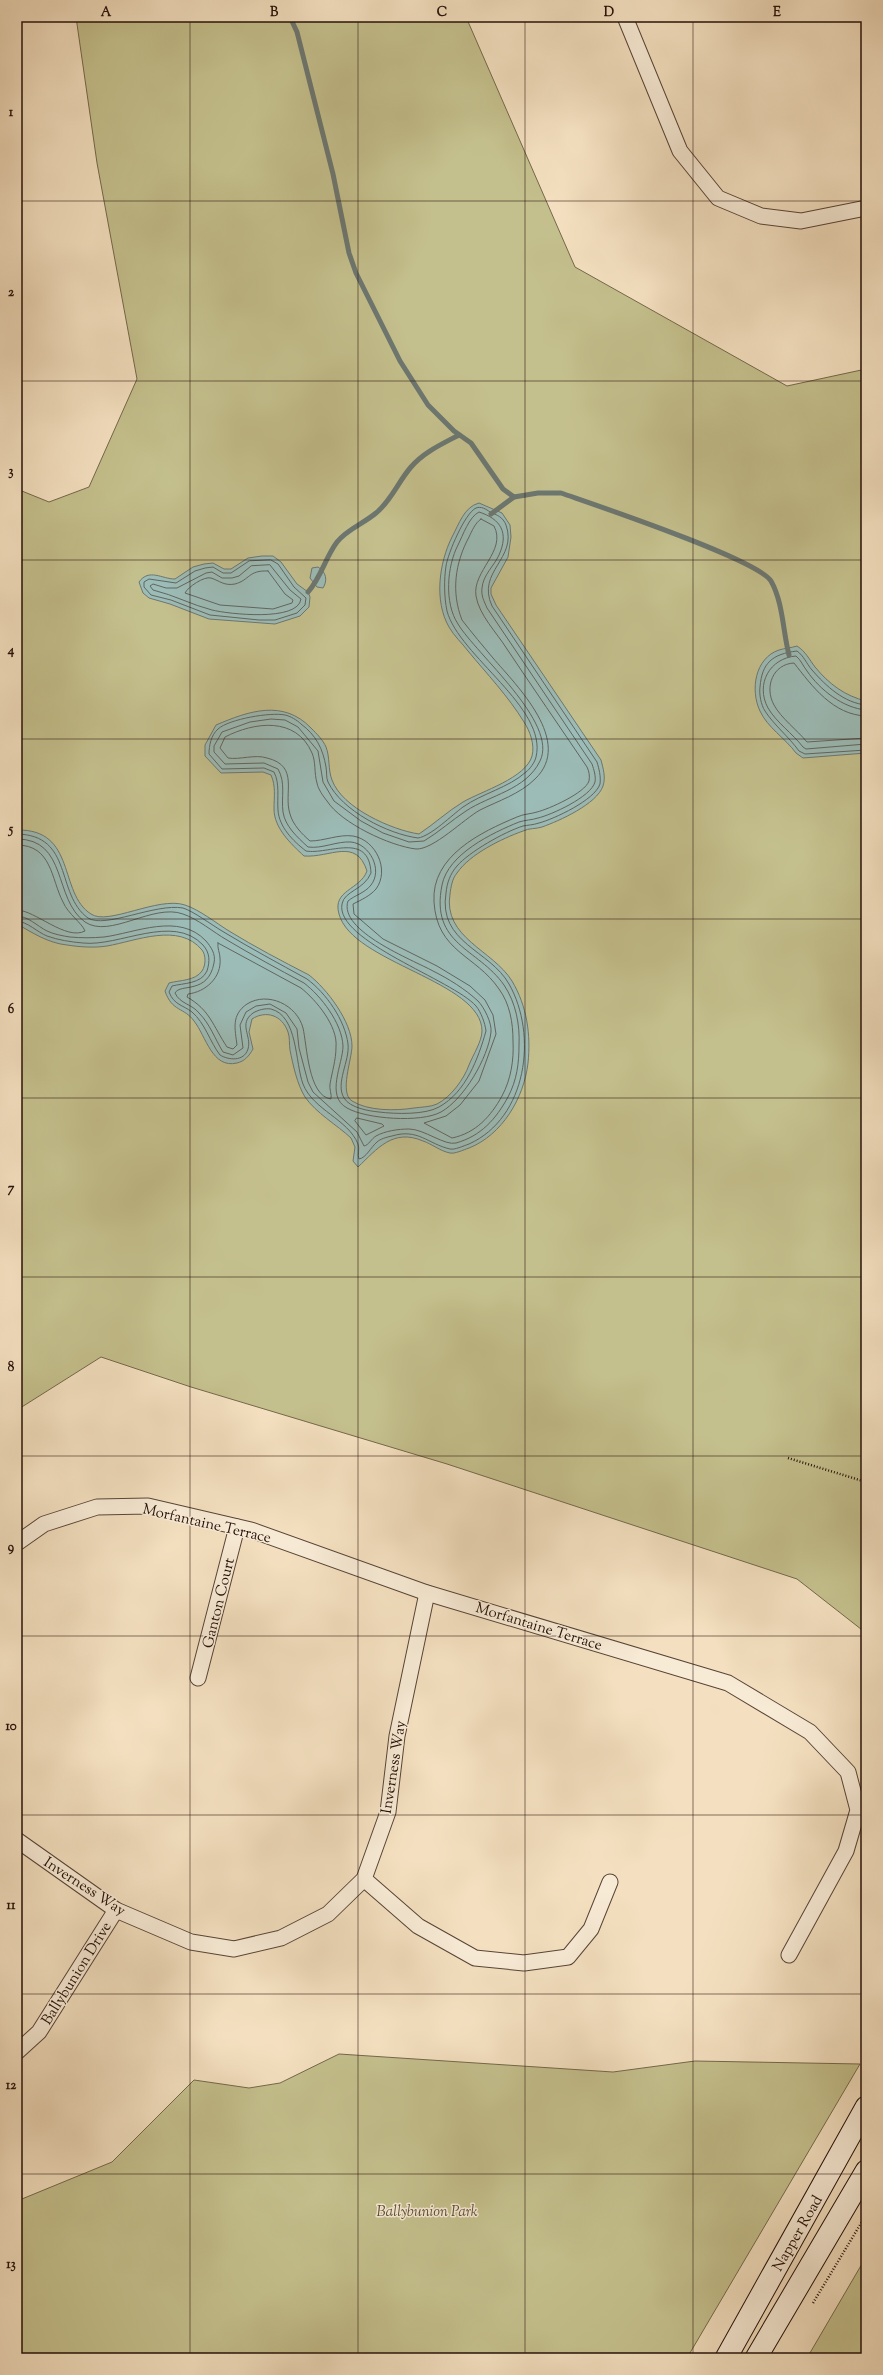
<svg xmlns="http://www.w3.org/2000/svg" width="883" height="2375" font-family="'Sorts Mill Goudy',serif">
	<rect width="100%" height="100%" fill="#f4e0c0"/>
	<filter id="stains"><feTurbulence type="fractalNoise" baseFrequency=".005" numOctaves="4"/><feColorMatrix values="0 0 0 0 .2 0 0 0 0 .09 0 0 0 0 .02 0 0 0 .5 -.17"/></filter>
	<radialGradient id="worn" r=".72"><stop offset=".6" stop-color="#630" stop-opacity="0"/><stop offset="1" stop-color="#630" stop-opacity=".3"/></radialGradient>
	<g fill="#c4c08d" stroke="#74684b">
		<path d="M76,17H466L575,267L787,386L866,369V1633L797,1579L447,1464L191,1387L101,1357L17,1410V489L49,502L89,487L137,379L97,163Z"/>
		<path d="M339,2054L613,2072L695,2061L860,2064L687,2358H17V2201L112,2162L194,2080L249,2088L280,2083Z"/>
		<path d="M866,2257V2358H807Z"/>
	</g>
	<g fill="#9cbcb7" stroke="#6c7771">
		<path d="M479,503L502,513L510,525L511,537L508,557L491,588V594L496,605L601,760C603,768 606,777 603,786C597,804 559,821 542,827C536,829 529,828 523,831C501,839 470,854 457,873C452,879 451,887 450,894C443,938 493,950 512,981C527,1006 531,1035 528,1063C524,1098 502,1135 469,1148C463,1150 455,1154 450,1153C440,1151 432,1144 423,1141C393,1128 377,1149 358,1167L353,1161L355,1147L351,1138C337,1125 316,1113 305,1097C297,1084 293,1065 290,1050C289,1044 290,1037 288,1032C282,1015 266,1010 252,1019L249,1032L253,1049C249,1056 245,1061 237,1063C212,1069 206,1036 194,1021C184,1007 172,1012 165,991L169,983C180,980 195,981 202,971C206,965 206,955 202,950C179,922 136,941 107,946C94,948 80,947 67,945C48,943 33,933 17,924V830C77,829 58,893 91,914C108,926 158,896 185,905C200,910 216,923 229,931C255,947 282,961 309,975C327,989 352,1022 352,1046C352,1059 339,1093 352,1101C368,1111 395,1111 414,1108C421,1107 431,1107 437,1104C451,1097 464,1079 469,1065C473,1055 482,1041 482,1031C482,981 352,963 339,914C332,890 360,890 367,871C356,837 330,858 304,856C291,844 274,828 274,809C274,797 276,786 271,775L263,772L221,773L205,756V745L216,725C249,711 283,699 311,728C317,734 323,740 326,747C330,757 328,770 332,780C342,808 392,830 419,834C434,824 448,811 463,802C482,791 526,778 532,756C535,745 530,731 524,722C508,696 487,674 468,651C462,643 454,636 449,627C434,601 439,563 452,537C459,524 464,507 479,503Z"/>
		<path d="M262,556H273L281,562L297,584L308,592L310,597L309,607L300,616L275,624L209,619L170,604L149,598L143,593L139,582C149,568 162,579 175,579L193,567L204,564L213,563L224,569H231L248,558Z"/>
		<path d="M318,567C326,572 328,580 323,588L317,587L310,578L312,568Z"/>
		<path d="M797,646C806,652 809,659 815,667C829,684 845,696 866,701V753L803,758L796,753C786,739 767,727 760,711C750,690 755,658 779,650C785,648 791,648 797,646Z"/>
	</g>
	<g fill="none" stroke-linecap="round" stroke-linejoin="round">
		<g stroke="#606660" stroke-width="1">
			<path d="M481,519L494,526C507,551 472,571 476,596C479,615 497,633 507,649C533,688 560,727 587,767C589,771 590,776 589,781C585,793 549,809 537,812C531,814 523,814 517,817C481,832 431,856 434,902C437,952 476,955 499,989C510,1004 513,1023 513,1041C514,1060 511,1079 502,1096C491,1116 476,1133 452,1138L424,1123L446,1116L460,1105L479,1081L496,1034L493,1015L485,1000L470,986L437,966L383,939L354,914L353,904C361,900 370,896 376,889C390,870 376,840 353,836C339,834 324,841 310,841C302,834 293,825 290,814C283,793 300,766 267,758C255,754 240,760 228,758L220,748L225,737C254,722 296,716 312,753C316,762 314,773 317,783C318,789 323,796 327,801C341,823 390,846 416,849C433,850 464,819 480,810C498,801 520,794 535,779C574,742 517,686 493,658C483,646 472,633 462,620C451,592 455,563 469,537C472,531 475,523 481,519Z"/>
			<path d="M271,560L278,564L294,587L306,598L305,605L297,613L275,620H259L210,615L171,600L151,595L144,587V582L149,579L176,583L195,571L205,568L213,567L223,573H231L249,561Z"/>
			<path d="M270,565L290,590L301,599C298,622 228,614 212,610C192,605 174,595 153,590L150,586L153,584L166,588H177L206,573L212,572L222,578H232L239,576L251,566Z"/>
			<path d="M268,571L285,594L293,600L292,603L273,609L220,605L185,593C188,587 204,576 211,578C220,581 224,586 235,584C250,580 248,570 268,571Z"/>
			<path d="M866,705C844,703 826,686 812,670C806,663 804,656 797,651C772,654 762,663 760,687C759,694 761,705 765,711C774,725 789,737 799,751L805,754L866,750"/>
			<path d="M866,710C843,708 820,690 807,671C803,666 801,660 796,656C770,658 755,684 768,708C776,722 793,734 803,747L806,749L866,744"/>
			<path d="M866,716C833,715 812,686 794,663C773,664 764,687 774,705C781,718 797,730 807,742L866,738"/>
			<path d="M17,834C74,835 55,894 88,918C105,929 155,903 183,908C193,911 212,925 222,931C250,948 278,963 307,979C326,993 345,1020 348,1044C350,1061 335,1083 344,1098C350,1108 369,1111 379,1112C395,1114 425,1115 439,1107C466,1092 478,1059 486,1031C485,1023 481,1012 476,1006C453,980 335,941 342,904C344,891 364,890 371,873C369,831 328,855 306,851C293,841 279,827 278,810C277,797 280,784 274,772L264,768L222,769L209,754C209,746 211,735 218,729C229,719 271,712 285,715C290,716 297,720 301,724C316,735 323,749 326,767C327,772 326,778 328,782C342,811 388,834 418,838C431,836 452,815 463,807C483,793 508,788 526,772C530,769 535,762 536,757C548,708 459,656 447,611C444,597 444,579 446,566C448,553 465,513 476,508C481,506 486,509 490,512C497,515 503,517 506,525C518,559 476,571 492,606L597,762C599,769 601,776 600,784C595,800 554,819 539,823C533,825 528,825 523,826C504,832 469,852 457,866C450,874 447,883 446,893C438,943 490,950 509,984C538,1035 527,1118 469,1144C463,1146 455,1150 450,1149C428,1144 418,1128 392,1136C387,1137 380,1139 377,1142C371,1147 366,1158 359,1159C357,1155 360,1149 358,1144C348,1119 313,1110 303,1084C295,1063 298,1016 271,1009C265,1008 258,1010 253,1013C238,1024 252,1036 248,1049C244,1062 228,1060 220,1055C210,1042 205,1023 192,1012C183,1005 174,1005 169,992L172,986C184,983 201,984 207,971C210,961 210,953 203,945C173,913 119,947 83,943C71,942 58,940 47,936C37,932 28,922 17,921"/>
			<path d="M17,839C68,839 53,899 85,922C110,939 153,903 183,914C198,919 213,932 227,940C252,955 278,969 304,983C321,996 342,1023 343,1046C343,1064 325,1096 347,1108C366,1119 421,1123 441,1112C464,1099 488,1058 491,1032C492,1023 484,1007 478,1001C465,989 449,979 433,971C413,960 338,931 348,901C355,895 365,893 371,885C383,870 370,844 351,842C337,841 322,849 308,847C297,837 285,826 283,812C281,797 286,783 278,769L264,763L225,764L214,752V746L222,732L250,722L271,719L285,720L298,727L318,751L323,782L334,801L361,821L383,833L409,842L424,841C439,832 452,820 466,811C490,795 526,790 540,761C559,723 476,654 458,624C444,603 447,566 458,545C463,535 469,517 479,512C501,519 509,533 499,555C494,566 483,575 482,588C481,596 484,601 487,608L592,764C594,770 596,776 595,782C591,797 551,815 538,818C532,820 525,820 519,822C492,833 448,854 442,885C430,945 478,948 504,985C516,1003 520,1025 519,1045C519,1063 517,1080 508,1097C496,1119 481,1136 456,1143C445,1146 424,1129 409,1129C398,1129 385,1131 376,1136C371,1139 369,1145 364,1146L357,1132L313,1092L308,1082L299,1048L297,1029L286,1013L270,1004L256,1006L246,1012L240,1025L243,1048L233,1055L223,1052C215,1039 210,1024 199,1013C192,1004 180,1004 175,993C180,983 208,995 214,963C216,954 211,947 206,941C179,912 135,933 104,937C92,938 82,938 70,937C63,936 53,934 47,931C37,926 28,916 17,916"/>
			<path d="M17,845C52,845 51,879 63,902C68,914 82,923 85,931C66,941 35,910 17,910"/>
			<path d="M218,943L301,988C316,1000 338,1026 336,1047C336,1060 332,1072 330,1084C329,1089 332,1094 331,1099C308,1096 307,1045 303,1028C297,1005 268,991 247,1004C231,1015 235,1029 237,1045L233,1049L227,1047C213,1026 210,1010 187,997L188,994C205,992 222,978 220,958C220,953 217,948 218,943Z"/>
			<path d="M357,1118L382,1124L384,1126L366,1135L355,1121Z"/>
		</g>
		<g stroke="#6c7771" stroke-width="5">
			<path d="M290,17L297,32L333,174L349,253L356,273L400,361L428,405L454,431L471,443L503,489L514,497L538,493H561C595,505 757,559 771,581C783,602 783,632 789,655"/>
			<path d="M491,514L514,497"/>
			<path d="M308,592C321,578 325,558 337,542C347,529 363,524 376,513C391,501 398,482 411,467C424,452 442,444 459,435"/>
		</g>
		<defs>
			<g id="minor">
				<path d="M625,17L680,151L718,198L761,216L801,221L866,208"/>
				<path d="M17,1543L44,1524L97,1507L148,1506L251,1530L427,1593L728,1683L810,1732L848,1772L858,1810L846,1851L789,1955"/>
				<path d="M198,1678L237,1527"/>
				<path d="M17,1840L116,1910L191,1942L234,1949L281,1938L328,1914L364,1879L388,1812L397,1736L427,1593"/>
				<path d="M364,1879L418,1926L475,1958L524,1963L568,1957L591,1929L610,1882"/>
				<path d="M17,2052L39,2032L116,1910"/>
			</g>
			<g id="secondary">
				<path d="M726,2358L866,2107"/>
				<path d="M756,2358L866,2171"/>
			</g>
		</defs>
		<use href="#minor" stroke="#584437" stroke-width="17"/>
		<use href="#secondary" stroke="#241009" stroke-width="23"/>
		<g stroke="#241009" stroke-width="2.5" stroke-dasharray="1 2" stroke-linecap="butt">
			<path d="M788,1458L866,1482"/>
			<path d="M813,2303L866,2215"/>
		</g>
		<use href="#minor" stroke="#f8ebd6" stroke-width="15"/>
		<use href="#secondary" stroke="#f8ebd6" stroke-width="21"/>
	</g>
	<path fill="none" stroke="#241009" stroke-width="1" stroke-opacity="0.55" d="M190,17V2358M358,17V2358M525,17V2358M693,17V2358M17,201H866M17,381H866M17,560H866M17,739H866M17,919H866M17,1098H866M17,1277H866M17,1456H866M17,1636H866M17,1815H866M17,1994H866M17,2174H866"/>
	<g text-anchor="middle" stroke-width="3" stroke-linejoin="round" paint-order="stroke">
		<g font-size="15" fill="#241009" stroke="#f8ebd6">
			<text transform="translate(207 1523) rotate(13)" y="5">Morfantaine Terrace</text>
			<text transform="translate(218 1603) rotate(-76)" y="5">Ganton Court</text>
			<text transform="translate(539 1626) rotate(17)" y="5">Morfantaine Terrace</text>
			<text transform="translate(393 1767) rotate(-81)" y="5">Inverness Way</text>
			<text transform="translate(85 1886) rotate(33)" y="5">Inverness Way</text>
			<text transform="translate(76 1973) rotate(-58)" y="5">Ballybunion Drive</text>
			<text transform="translate(797 2233) rotate(-60)" y="5">Napper Road</text>
		</g>
		<g font-size="15" font-style="italic" fill="#5c4e37" stroke="#f8ebd6">
			<text x="427" y="2216">Ballybunion Park</text>
		</g>
	</g>
	<rect width="883" height="2375" fill="none" stroke="#f4e0c0" stroke-width="44"/>
	<rect x="22" y="22" width="839" height="2331" fill="none" stroke="#241009" stroke-width="1.5"/>
	<g font-size="13" text-anchor="middle" font-weight="bold" fill="#241009">
		<text x="106" y="16">A</text>
		<text x="274" y="16">B</text>
		<text x="442" y="16">C</text>
		<text x="609" y="16">D</text>
		<text x="777" y="16">E</text>
		<text x="11" y="116">1</text>
		<text x="11" y="296">2</text>
		<text x="11" y="475">3</text>
		<text x="11" y="654">4</text>
		<text x="11" y="833">5</text>
		<text x="11" y="1013">6</text>
		<text x="11" y="1192">7</text>
		<text x="11" y="1371">8</text>
		<text x="11" y="1551">9</text>
		<text x="11" y="1730">10</text>
		<text x="11" y="1909">11</text>
		<text x="11" y="2089">12</text>
		<text x="11" y="2268">13</text>
	</g>
	<rect width="100%" height="100%" filter="url(#stains)"/>
	<rect width="100%" height="100%" fill="url(#worn)"/>
</svg>
